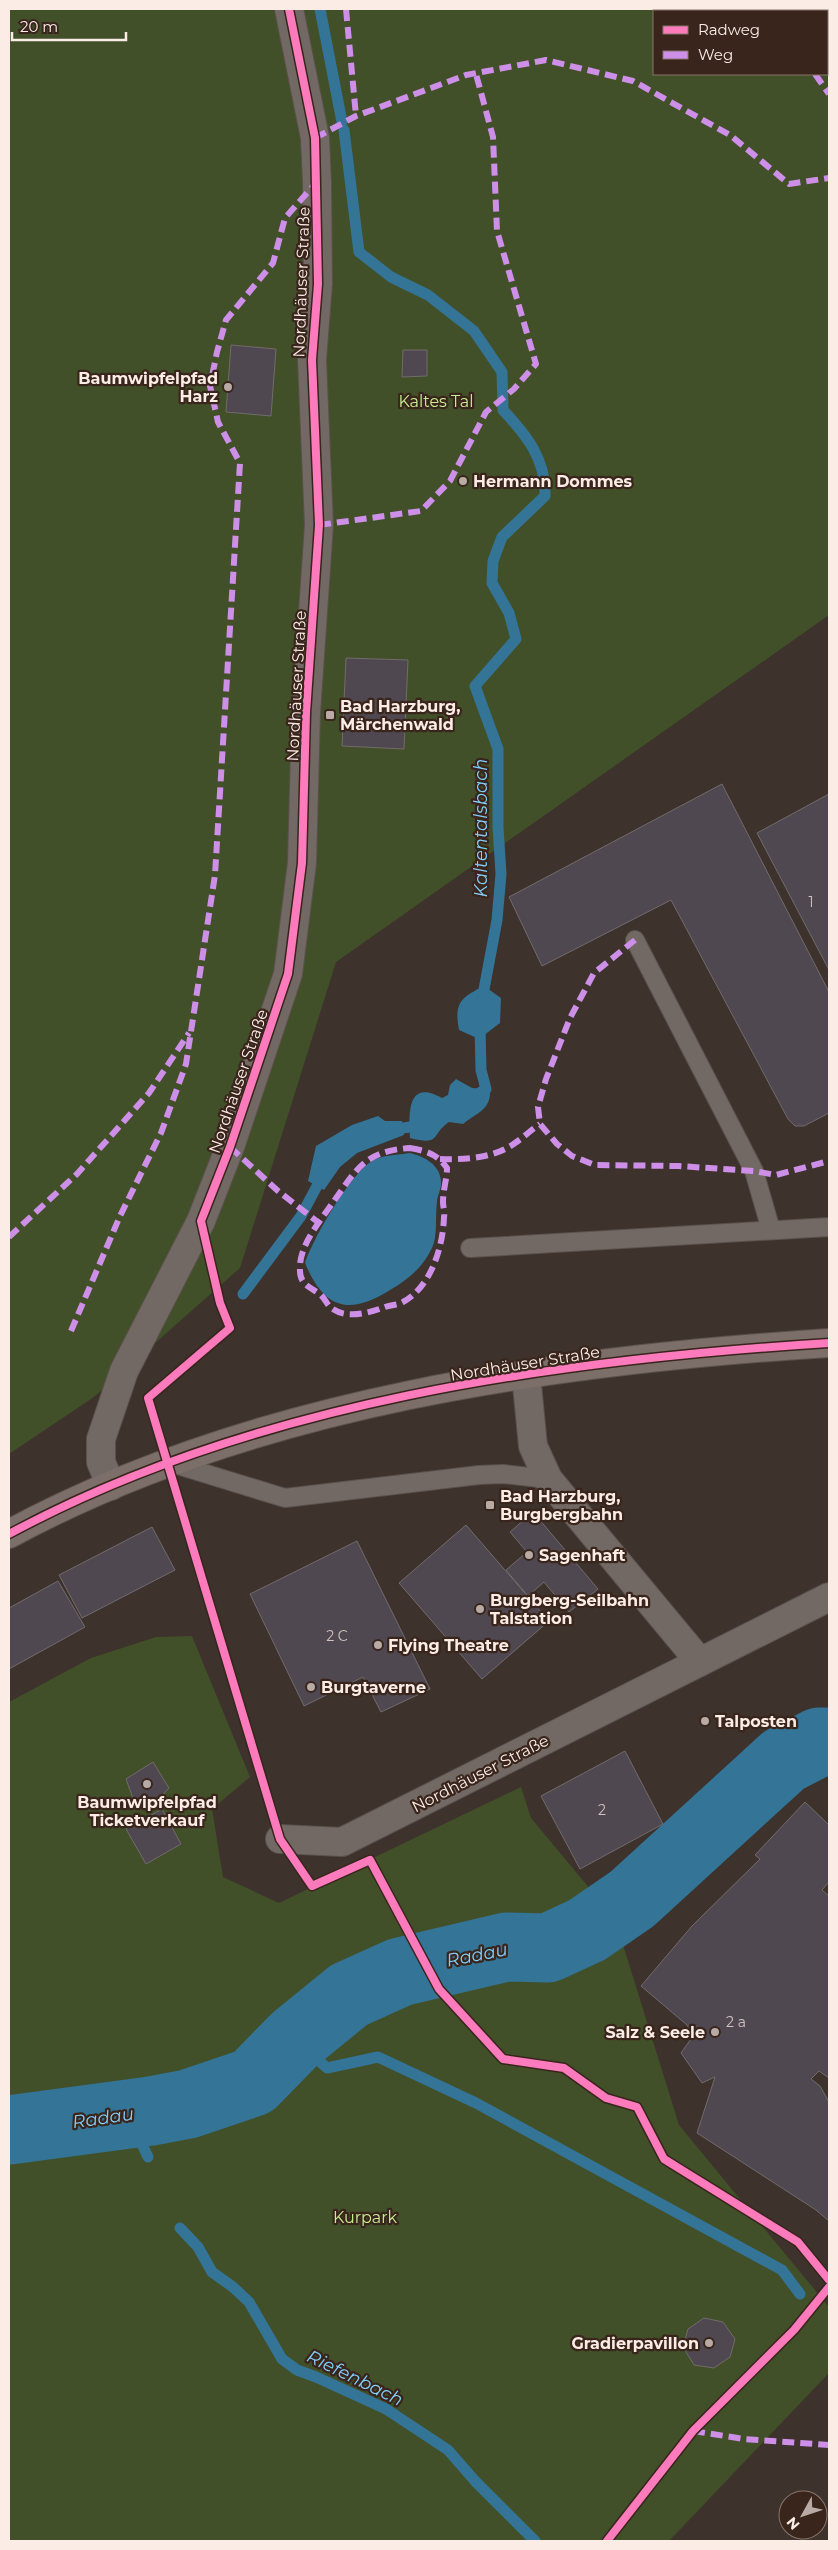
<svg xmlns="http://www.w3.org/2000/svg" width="838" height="2550" font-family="Montserrat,sans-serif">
	<rect width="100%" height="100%" fill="#3d322c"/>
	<g fill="#425029" fill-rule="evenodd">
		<path d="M9,9H829V615L336,962L240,1268L94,1397L9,1454ZM654,11H827V74H654Z"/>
		<path d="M192,1636L250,1777L212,1809L223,1877L279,1903L521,1787L531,1818L615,1919L679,2125L829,2307V2373L669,2541H9V1702L91,1658L156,1637Z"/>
	</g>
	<g fill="#337497">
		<path d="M484,986L501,998L500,1023L479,1039L459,1030C454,1003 460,998 484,986Z"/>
		<path d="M456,1079L472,1088L486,1089L490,1093C490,1110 475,1114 463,1124L449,1122C430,1135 442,1146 410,1138C409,1115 406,1078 442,1098L448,1095L450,1085Z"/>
		<path d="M378,1116L385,1121H402L404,1135L357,1153L340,1167L324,1190L308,1181L316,1146L352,1125Z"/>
		<path d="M409,1153C425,1156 442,1166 441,1184C441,1190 437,1196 437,1202C435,1216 438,1236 432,1248C423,1267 409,1279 390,1290C349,1316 324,1309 305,1263C314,1237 349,1176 372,1161C381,1155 399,1155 409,1153Z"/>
	</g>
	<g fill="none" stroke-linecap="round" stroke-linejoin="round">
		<g stroke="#337497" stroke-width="11">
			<path d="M320,9L342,122"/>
			<path d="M798,9L800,11"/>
			<path d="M827,54L829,58"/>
			<path d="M344,130L359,252L391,277L428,295L474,331L502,372L503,410C527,436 546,459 545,496L502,537L493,561L492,583L509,613L516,639L475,686L498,749V827L501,874L497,920L482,1000"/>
			<path d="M473,1097L486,1089L481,1070L480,1026"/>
			<path d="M403,1128L410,1127"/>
			<path d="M243,1294L301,1216L317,1186"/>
			<path d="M295,2039L327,2068L378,2057L476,2103L782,2270L800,2294"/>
			<path d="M128,2115L148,2157"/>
			<path d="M180,2228L198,2247L212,2272L233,2287L249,2302L282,2359L297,2370L316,2377L386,2409L448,2450L475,2481L535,2541"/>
		</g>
		<path stroke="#337497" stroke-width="69" d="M9,2130L151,2111L188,2104L253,2082L295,2039L349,1995L400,1972L506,1947L548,1948L587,1930L632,1899L784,1760L819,1742H829"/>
	</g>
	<g fill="#504850" stroke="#716b6c">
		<path d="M231,345L276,349L271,416L226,412Z"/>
		<path d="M403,350H427V376L402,377Z"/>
		<path d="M346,658L408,660L404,749L342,746Z"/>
		<path d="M722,784L829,992V1113L804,1126H795L788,1119L671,900L542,966L509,897Z"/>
		<path d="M829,794V970L757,833Z"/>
		<path d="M533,1512L598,1589L569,1612L544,1582L528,1596L506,1570L527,1552L510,1532Z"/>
		<path d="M466,1525L549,1621L482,1679L399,1583Z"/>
		<path d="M152,1527L175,1570L82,1618L59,1575Z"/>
		<path d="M357,1541L430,1689L381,1712L363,1677L304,1706L250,1594Z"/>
		<path d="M58,1581L85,1627L9,1669V1608Z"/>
		<path d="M625,1751L663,1824L580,1869L541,1796Z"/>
		<path d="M153,1762L169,1788L156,1802L134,1801L126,1779Z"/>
		<path d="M805,1802L829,1825V1882L822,1890L829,1896V2078L819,2071L811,2079L820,2086L829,2102V2221L816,2210L697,2133L715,2077L702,2083L681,2053L693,2036L687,2025L641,1986L692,1926L760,1859L755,1855Z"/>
		<path d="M162,1809L181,1844L146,1864L126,1829Z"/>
		<path d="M704,2318L723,2322L735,2339L730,2357L714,2368L694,2365L683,2347L688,2329Z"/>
	</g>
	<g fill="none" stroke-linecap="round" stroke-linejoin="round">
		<defs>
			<g id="lane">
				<path d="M635,940L754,1171L771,1230"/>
				<path d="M470,1248L829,1227"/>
				<path d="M171,1463L285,1498L479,1475L503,1474L548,1479"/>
			</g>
			<g id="street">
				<path d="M526,1375L533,1446L548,1479L700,1662"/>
				<path d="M111,1486L101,1462V1439L124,1371L201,1221L230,1147L288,974L302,863L306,713L319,525L312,360L318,284L317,182L315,138L289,9"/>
				<path d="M280,1839L342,1842L829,1597"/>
			</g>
			<path id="primary" d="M9,1534C253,1402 556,1360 829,1343"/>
		</defs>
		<use href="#lane" stroke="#5b514c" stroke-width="20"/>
		<use href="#street" stroke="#5b514c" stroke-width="30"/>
		<use href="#primary" stroke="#5b514c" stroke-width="30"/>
		<use href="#lane" stroke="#726964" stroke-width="18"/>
		<use href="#street" stroke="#726964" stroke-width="28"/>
		<use href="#primary" stroke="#7c6e69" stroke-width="28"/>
		<g stroke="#ce8fe9" stroke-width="6" stroke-dasharray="12 6" stroke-linecap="butt">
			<path d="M346,9L356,116"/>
			<path d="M776,9L778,11"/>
			<path d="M815,74L829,94"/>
			<path d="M315,138L356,116L466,75L546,60L633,81L730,135L789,184L829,178"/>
			<path d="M319,525L421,511L450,481L486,412L514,389L536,364L497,231L493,137L476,74"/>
			<path d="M635,940L594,973L570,1018L546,1079L538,1107L540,1124L557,1144L572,1156L595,1165L678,1166L754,1171L776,1175L829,1161"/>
			<path d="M230,1147L278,1191L319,1223"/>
			<path d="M410,1148C427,1151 437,1154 447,1168C447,1179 443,1190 443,1202C443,1207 445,1212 444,1217C443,1247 431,1287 403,1302C398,1305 391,1305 385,1307C369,1313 345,1320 330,1307C327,1304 325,1299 321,1295C312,1288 300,1285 300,1271C298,1246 321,1220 334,1201C358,1167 366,1151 410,1148Z"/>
			<path d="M440,1159C465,1160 495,1158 515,1143C524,1137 531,1130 540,1124"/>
			<path d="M9,1237L77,1174L149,1093L189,1033"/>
			<path d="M71,1331L120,1216L161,1133L186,1064L215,875L240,463L218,422L210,386L217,352L226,320L273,263L285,218L315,184"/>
			<path d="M693,2431L744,2439L829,2445"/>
		</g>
		<defs>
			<g id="cycleway">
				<path d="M289,9L315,138L318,284L312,360L319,525L306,713L302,863L288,974L230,1147L201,1221L220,1303L230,1328L148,1398L280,1839L312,1886L370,1860L439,1989L503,2059L564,2068L606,2098L637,2107L664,2159L798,2242L829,2280"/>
				<path d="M9,1534C253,1402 556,1360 829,1343"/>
				<path d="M607,2541L693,2431L794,2330L829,2287"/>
			</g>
		</defs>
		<use href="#cycleway" stroke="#39251b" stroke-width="11"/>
		<use href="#cycleway" stroke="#fd7abc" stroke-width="8"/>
	</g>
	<g fill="#b8aba5" stroke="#39251b" stroke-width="2">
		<circle cx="228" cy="387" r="5"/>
		<circle cx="463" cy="481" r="5"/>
		<rect x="325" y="710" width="10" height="10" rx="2.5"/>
		<rect x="485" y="1500" width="10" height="10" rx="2.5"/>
		<circle cx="529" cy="1555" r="5"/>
		<circle cx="480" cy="1609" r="5"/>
		<circle cx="378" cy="1645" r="5"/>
		<circle cx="311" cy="1687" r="5"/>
		<circle cx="705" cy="1721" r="5"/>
		<circle cx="147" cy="1784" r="5"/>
		<circle cx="715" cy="2032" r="5"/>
		<circle cx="709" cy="2343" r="5"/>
	</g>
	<g text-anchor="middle" stroke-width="4.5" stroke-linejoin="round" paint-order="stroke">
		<g font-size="14" fill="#d0c3c0">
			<text x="811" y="907">1</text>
			<text x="337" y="1641">2 C</text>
			<text x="602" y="1815">2</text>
			<text x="736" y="2027">2 a</text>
		</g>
		<g font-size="16" fill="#fbece6" stroke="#39251b">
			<text transform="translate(301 282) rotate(-88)" y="6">Nordhäuser Straße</text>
			<text transform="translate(296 686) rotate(-87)" y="6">Nordhäuser Straße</text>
			<text transform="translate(238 1081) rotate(-71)" y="6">Nordhäuser Straße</text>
			<text transform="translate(525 1363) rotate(-9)" y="6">Nordhäuser Straße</text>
			<text transform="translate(480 1773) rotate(-27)" y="6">Nordhäuser Straße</text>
		</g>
		<g font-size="16" font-weight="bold" fill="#fbece6" stroke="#39251b" text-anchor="start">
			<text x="218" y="384" text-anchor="end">Baumwipfelpfad<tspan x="218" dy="18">Harz</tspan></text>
			<text x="473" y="487">Hermann Dommes</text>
			<text x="340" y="712">Bad Harzburg,<tspan x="340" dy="18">Märchenwald</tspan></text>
			<text x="500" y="1502">Bad Harzburg,<tspan x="500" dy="18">Burgbergbahn</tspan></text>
			<text x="539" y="1561">Sagenhaft</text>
			<text x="490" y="1606">Burgberg-Seilbahn<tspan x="490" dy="18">Talstation</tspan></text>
			<text x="388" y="1651">Flying Theatre</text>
			<text x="321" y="1693">Burgtaverne</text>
			<text x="715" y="1727">Talposten</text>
			<text x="147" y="1808" text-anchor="middle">Baumwipfelpfad<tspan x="147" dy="18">Ticketverkauf</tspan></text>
			<text x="705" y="2038" text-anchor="end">Salz &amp; Seele</text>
			<text x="699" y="2349" text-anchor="end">Gradierpavillon</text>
		</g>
		<g font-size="16" fill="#c7ed91" stroke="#39251b">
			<text x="436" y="407">Kaltes Tal</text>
			<text x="365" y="2223">Kurpark</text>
		</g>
		<g font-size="18" font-style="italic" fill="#82cefc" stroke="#39251b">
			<text transform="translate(481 828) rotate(-90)" y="6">Kaltentalsbach</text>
			<text transform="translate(477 1955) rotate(-11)" y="6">Radau</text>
			<text transform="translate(103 2118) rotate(-8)" y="6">Radau</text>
			<text transform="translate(355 2378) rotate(26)" y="6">Riefenbach</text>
		</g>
	</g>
	<rect width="838" height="2550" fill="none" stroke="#fbece6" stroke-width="20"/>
	<rect x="653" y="10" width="175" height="65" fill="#39251b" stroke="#87756c"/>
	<rect x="663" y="26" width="25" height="8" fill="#fd7abc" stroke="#87756c"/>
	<text x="698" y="35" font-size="15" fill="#fbece6">Radweg</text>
	<rect x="663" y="51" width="25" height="8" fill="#ce8fe9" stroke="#87756c"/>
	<text x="698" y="60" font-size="15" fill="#fbece6">Weg</text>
	<g transform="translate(803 2515) rotate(230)"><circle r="24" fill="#39251b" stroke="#87756c"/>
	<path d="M0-4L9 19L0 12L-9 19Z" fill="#b8aba5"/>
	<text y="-8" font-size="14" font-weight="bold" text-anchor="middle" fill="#fbece6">N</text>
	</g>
	<path d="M12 32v8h114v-8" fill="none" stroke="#fbece6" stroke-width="2.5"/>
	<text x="20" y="32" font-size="15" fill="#fbece6" stroke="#39251b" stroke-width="4" paint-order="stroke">20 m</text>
</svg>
